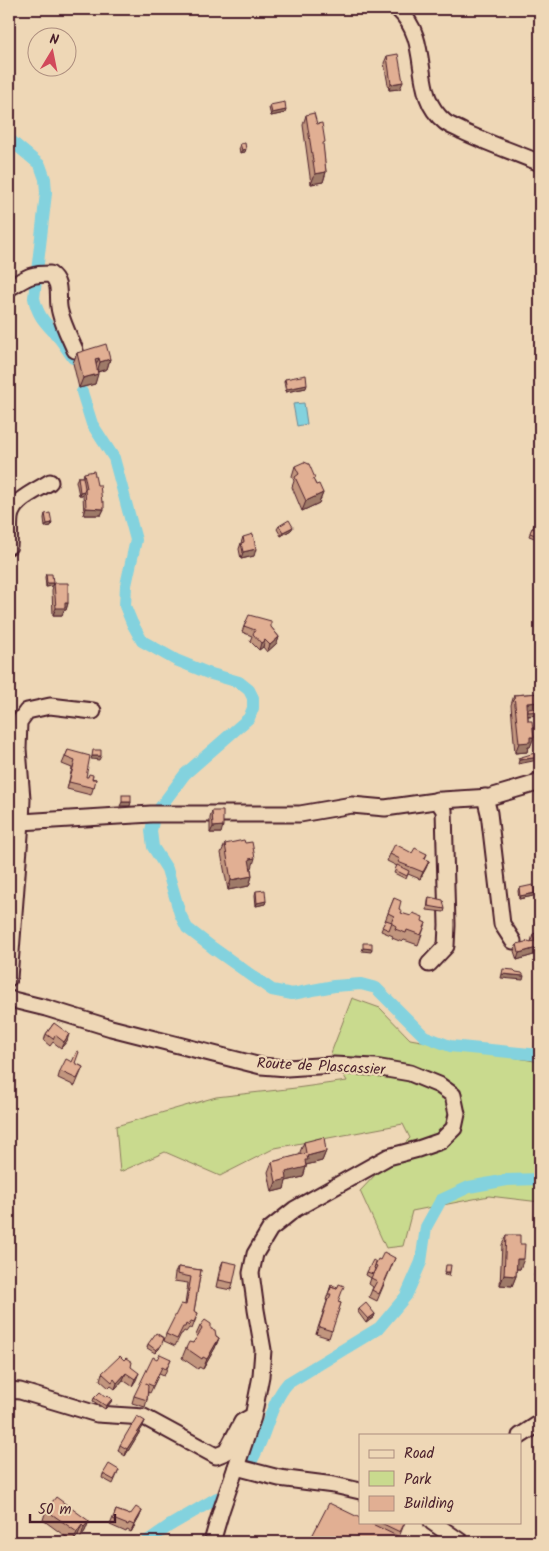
<svg xmlns="http://www.w3.org/2000/svg" width="549" height="1551" font-family="Kalam,sans-serif">
	<rect width="100%" height="100%" fill="#eed7b6"/>
	<filter id="ink" filterUnits="userSpaceOnUse"><feTurbulence type="fractalNoise" baseFrequency=".02" numOctaves="2"/><feDisplacementMap in="SourceGraphic" scale="10" xChannelSelector="R" yChannelSelector="G"/><feConvolveMatrix kernelMatrix="1 2 1 2 8 2 1 2 1" color-interpolation-filters="sRGB"/></filter>
	<g filter="url(#ink)">
		<path fill="#c9da8e" stroke="#8a7c5c" d="M352,998L380,1008L410,1039L540,1062V1202L489,1196L412,1211L403,1246L386,1248L360,1191L410,1138L403,1124L275,1148L220,1176L165,1152L120,1172L116,1126L216,1097L296,1088L347,1081L331,1053Z"/>
		<path fill="#83d2de" stroke="#6c8a96" d="M304,403L307,424L297,426L293,404Z"/>
		<g fill="none" stroke-linecap="round" stroke-linejoin="round">
			<g stroke="#83d2de" stroke-width="12">
				<path d="M9,139L40,165L45,179L46,193L34,298C38,318 47,324 59,338C64,344 68,351 73,358"/>
				<path d="M82,392L92,424L114,458L136,540L126,585L125,606L132,623L142,641L176,660L208,673L239,682L249,690L253,698V708L249,718L185,774L156,813"/>
				<path d="M154,817L151,831L153,847L167,869L180,914L187,928L213,948L272,990L292,994L334,986L361,984L376,988L424,1036L450,1046L540,1055"/>
				<path d="M249,1465C266,1440 268,1406 288,1383L379,1328L406,1296L421,1262L426,1227L441,1200L469,1187L507,1180L540,1179"/>
				<path d="M146,1542L169,1526L217,1498"/>
			</g>
			<defs>
				<g id="minor">
					<path d="M398,9C434,43 409,93 445,122C450,126 457,128 462,131C487,143 514,152 540,163"/>
					<path d="M9,288C27,278 28,274 50,274C63,283 56,299 60,312C63,325 70,338 75,350"/>
					<path d="M9,546C10,537 9,527 10,518C12,500 36,491 50,482"/>
					<path d="M485,797L489,813L502,924L513,941"/>
					<path d="M21,822L151,814H300L352,805L385,808L442,800L490,797L534,784L540,780"/>
					<path d="M429,964L446,946L447,925L444,810L437,800"/>
					<path d="M9,978L21,822L22,799L18,749L19,722L27,711L50,706L93,711"/>
					<path d="M9,999L46,1008L111,1028L261,1066L287,1068L333,1065L375,1067L410,1073L439,1085L453,1095L457,1114L454,1128L441,1141L418,1149L388,1157L295,1209L270,1229L255,1254L251,1273L256,1310L263,1350L261,1376L253,1417L221,1511L212,1542"/>
					<path d="M9,1390L20,1391L97,1414L144,1417L216,1456L226,1452L242,1422L249,1418"/>
					<path d="M520,1436L540,1423"/>
					<path d="M236,1467L279,1478L334,1485L360,1491"/>
					<path d="M432,1522L461,1542"/>
				</g>
			</defs>
			<use href="#minor" stroke="#4a1f2b" stroke-width="19"/>
			<use href="#minor" stroke="#eed7b6" stroke-width="15"/>
		</g>
		<g fill="#c2967e" stroke="#4a1f2b">
			<path d="M387,56L400,89L389,90L384,63Z"/>
			<path d="M270,105L285,113L271,116L269,108Z"/>
			<path d="M306,115L317,124L323,147L326,172L323,182L311,184L303,125Z"/>
			<path d="M240,144L245,152L240,153L239,147Z"/>
			<path d="M77,353L110,359L107,369L98,372L95,384L79,388L73,363Z"/>
			<path d="M285,379L306,388L286,392L284,382Z"/>
			<path d="M295,466L314,481L316,485L323,493L319,503L302,511L292,487L294,481L292,476Z"/>
			<path d="M84,473L97,485L104,509L101,515H84L83,495H79L76,481L78,477H83Z"/>
			<path d="M540,508V540L529,536L532,528H533Z"/>
			<path d="M45,514L51,526L45,527L44,518Z"/>
			<path d="M279,526L293,527L291,530L281,536L277,529Z"/>
			<path d="M243,537L254,556L241,559L239,549Z"/>
			<path d="M46,574L52,586L46,587L45,577Z"/>
			<path d="M54,583L68,603L66,610H64L62,615H53L52,590Z"/>
			<path d="M244,626L271,627L279,637L277,643L267,652L263,647L259,650L250,641L252,636L242,632Z"/>
			<path d="M540,693V712L539,715L528,716V721L534,737L530,747H528L527,752L515,753L511,705L514,695Z"/>
			<path d="M68,750L86,777L96,779L91,795L67,789L72,768L62,764Z"/>
			<path d="M212,811L221,833H210V818Z"/>
			<path d="M225,844L252,868H251L252,876L249,886L228,890L221,853Z"/>
			<path d="M412,853L427,854L425,859L429,861L426,868L420,879L408,874L406,879L394,873L397,866L387,861L390,854Z"/>
			<path d="M519,888L533,896L519,899L518,891Z"/>
			<path d="M256,891L266,901L265,904L256,906L255,895Z"/>
			<path d="M429,897L445,909L444,912L427,910L428,901Z"/>
			<path d="M394,898L401,913L426,923L418,945L404,940L402,942L392,938L393,936L381,931Z"/>
			<path d="M540,932V953L517,960L514,951L517,944L531,942L533,934Z"/>
			<path d="M54,1023L67,1041L61,1048L53,1042L50,1046L44,1041L46,1034Z"/>
			<path d="M75,1063L83,1067L75,1086L58,1078L60,1071Z"/>
			<path d="M304,1142L326,1151L322,1161L306,1165V1167L303,1177L286,1181L284,1189L272,1192L268,1172L272,1162L300,1155V1152Z"/>
			<path d="M539,1219L540,1244L537,1245L536,1226Z"/>
			<path d="M506,1235L520,1244V1269H516V1276L512,1286L500,1285L502,1245Z"/>
			<path d="M395,1258L377,1301L369,1297L373,1287L369,1284L371,1278L366,1275L367,1272L376,1262L380,1260Z"/>
			<path d="M223,1261L233,1283L231,1290L216,1287L220,1268Z"/>
			<path d="M178,1267L201,1270L194,1311L198,1313L192,1329L189,1328L186,1332L184,1331L182,1334H181L175,1346L164,1341L166,1334L185,1305L188,1283L174,1281L175,1273Z"/>
			<path d="M536,1267L539,1273L538,1276H534Z"/>
			<path d="M331,1285L338,1302L341,1303L329,1338L316,1334L327,1301L326,1300Z"/>
			<path d="M359,1309L375,1314L374,1317L366,1323L358,1312Z"/>
			<path d="M200,1326L211,1329L216,1336L219,1338L215,1348L203,1369L199,1367L198,1369L182,1358L186,1348L193,1343L197,1337L196,1335Z"/>
			<path d="M164,1338L159,1349L155,1353L147,1348L148,1344Z"/>
			<path d="M157,1359H171L164,1376L159,1374L150,1393L148,1392L147,1400L145,1407L132,1403L134,1396Z"/>
			<path d="M131,1367L136,1380L132,1386L123,1380L115,1389L111,1386L109,1388L100,1380L102,1373Z"/>
			<path d="M94,1398L112,1399L111,1402L105,1409L93,1401Z"/>
			<path d="M145,1421L142,1428L125,1456L118,1451L120,1445Z"/>
			<path d="M119,1470L113,1484L102,1478L103,1474Z"/>
			<path d="M46,1510L89,1521L85,1531L81,1537L78,1535L73,1542L43,1520Z"/>
			<path d="M116,1510L130,1515L142,1511L139,1518L131,1532L127,1530L126,1532L110,1525Z"/>
			<path d="M360,1522H405L397,1542H309Z"/>
		</g>
		<g fill="#9e7a67" stroke="#4a1f2b">
			<path d="M403,82L400,89L389,90L391,84Z"/>
			<path d="M286,110L285,113L271,116L272,113Z"/>
			<path d="M246,149L245,152L240,153L242,150Z"/>
			<path d="M326,172L323,182L311,184L315,174Z"/>
			<path d="M99,358L95,368V359Z"/>
			<path d="M110,359L107,369L97,372L100,362Z"/>
			<path d="M98,374L95,384L79,388L83,378Z"/>
			<path d="M307,385L306,388L286,392L287,389Z"/>
			<path d="M84,491L83,495H79L80,492Z"/>
			<path d="M323,493L319,503L302,511L306,501Z"/>
			<path d="M86,508L104,509L101,515H84Z"/>
			<path d="M52,523L51,526L45,527L47,524Z"/>
			<path d="M293,527L291,530L281,536L283,532Z"/>
			<path d="M256,549L254,556L241,559L243,552Z"/>
			<path d="M47,583H53L52,586L46,587Z"/>
			<path d="M65,603H68L66,610H64L62,615H53L56,608Z"/>
			<path d="M279,637L277,643L267,652L270,645Z"/>
			<path d="M265,640L263,647L259,650L261,643Z"/>
			<path d="M540,702V712L539,715L524,716L527,703Z"/>
			<path d="M530,737H534L530,747H528L527,752L515,753L519,743Z"/>
			<path d="M92,756H101L99,760L91,759Z"/>
			<path d="M540,757L538,760L518,764L519,760Z"/>
			<path d="M122,802H131L130,806H120Z"/>
			<path d="M223,826L221,833H210L213,827Z"/>
			<path d="M255,858L252,868L246,869L249,859Z"/>
			<path d="M429,861L426,868L420,879L423,872Z"/>
			<path d="M252,876L249,886L228,890L231,880Z"/>
			<path d="M535,893L533,896L519,899L520,896Z"/>
			<path d="M266,901L265,904L256,906L257,903Z"/>
			<path d="M540,947V953L517,960L519,953Z"/>
			<path d="M363,948L372,949L371,952L362,951Z"/>
			<path d="M502,974L524,976L523,980L501,978Z"/>
			<path d="M69,1034L67,1041L61,1048L64,1042Z"/>
			<path d="M326,1151L322,1161L306,1165V1167L303,1177L286,1181L284,1189L272,1192L276,1182L286,1172L307,1156Z"/>
			<path d="M539,1238H540V1244L537,1245Z"/>
			<path d="M517,1259H524L520,1269H513Z"/>
			<path d="M445,1272H450L449,1276L444,1275Z"/>
			<path d="M504,1275L516,1276L512,1286L500,1285Z"/>
			<path d="M375,1314L374,1317L366,1323L368,1319Z"/>
			<path d="M164,1338L159,1349L155,1353L156,1350Z"/>
			<path d="M219,1338L215,1348L203,1369L207,1359Z"/>
			<path d="M126,1373L123,1380L115,1389L117,1383Z"/>
			<path d="M139,1373L136,1380L132,1386L135,1379Z"/>
			<path d="M112,1399L111,1402L105,1409L106,1406Z"/>
			<path d="M145,1421L142,1428L125,1456L127,1449Z"/>
			<path d="M142,1511L139,1518L131,1532L134,1525Z"/>
			<path d="M89,1521L85,1531L81,1537L84,1527Z"/>
			<path d="M82,1525L78,1535L73,1542L77,1532Z"/>
		</g>
		<g fill="#e1af93" stroke="#4a1f2b">
			<path d="M398,54L403,82L391,84L387,56Z"/>
			<path d="M285,102L286,110L272,113L270,105Z"/>
			<path d="M314,113L317,124L322,123L325,142L323,143L326,172L315,174L306,115Z"/>
			<path d="M245,143L246,149L242,150L240,144Z"/>
			<path d="M106,344L110,359L100,362L99,358L95,359L98,374L83,378L77,353Z"/>
			<path d="M306,375L307,385L287,389L285,379Z"/>
			<path d="M304,462L309,464L315,478L313,479L316,485L319,484L323,493L306,501L295,477L299,474L295,466Z"/>
			<path d="M94,471L97,485H100L102,502H104V509L86,508L85,488H87L84,473Z"/>
			<path d="M78,477H83L85,488L84,491L80,492Z"/>
			<path d="M540,508V523L536,521Z"/>
			<path d="M50,513L52,523L47,524L45,514Z"/>
			<path d="M289,520L293,527L283,532L279,526Z"/>
			<path d="M532,528L540,531V537L530,533Z"/>
			<path d="M253,534L256,549L243,552L241,543L244,542L243,537Z"/>
			<path d="M46,574H52L53,583H47Z"/>
			<path d="M54,583H68V603H65V608H56Z"/>
			<path d="M249,615L271,621V627L279,637L270,645L265,640L261,643L253,634L255,630L244,626Z"/>
			<path d="M540,693V702L527,703L528,721H532L534,737H530V742L519,743L514,695Z"/>
			<path d="M540,708V711L528,712V709Z"/>
			<path d="M68,750L90,756L86,777H88L89,774L93,775L92,779H96L94,788L69,782L75,761L65,757Z"/>
			<path d="M93,750H101V756H92Z"/>
			<path d="M538,752L540,757L519,760L518,758Z"/>
			<rect x="122" y="795" width="9" height="7"/>
			<path d="M212,811H223V826L213,827Z"/>
			<path d="M244,840L245,843L252,842L255,858L249,859L252,876L231,880L225,844Z"/>
			<path d="M395,844L412,853L415,848L427,854L424,859L429,861L423,872L398,862L400,859L390,854Z"/>
			<path d="M397,865L409,871L407,876L395,870Z"/>
			<path d="M533,885L535,893L520,896L519,888Z"/>
			<path d="M265,890L266,901L257,903L256,891Z"/>
			<path d="M429,897L443,900L445,909L428,906Z"/>
			<path d="M394,898L401,901L399,909L402,911L401,913L411,916L413,913L423,917L422,921L426,923L421,935L407,930L406,933L395,929L396,926L391,923L394,916L388,913Z"/>
			<path d="M386,920L392,922L389,930L382,927Z"/>
			<path d="M540,932V947L519,953L517,944L529,941V942L535,941L533,934Z"/>
			<path d="M363,943H372V949L363,948Z"/>
			<path d="M503,969L514,970L516,972L522,973L524,976L502,974Z"/>
			<path d="M54,1023L69,1034L64,1042L55,1035L53,1039L46,1034Z"/>
			<path d="M77,1051L79,1052L75,1063L83,1067L77,1079L60,1071L66,1059L72,1062Z"/>
			<path d="M324,1137L326,1151L307,1156L308,1160H305L306,1167L286,1172L287,1179L276,1182L272,1162L306,1153L304,1142Z"/>
			<rect x="539" y="1219" width="1" height="19"/>
			<path d="M506,1235H520V1244H525L524,1259H517L516,1276L504,1275Z"/>
			<path d="M384,1252L395,1258L379,1294L372,1290L377,1281L371,1278L377,1266L375,1265L378,1259L380,1260Z"/>
			<path d="M373,1260L376,1262L374,1268L375,1269L373,1274L367,1272Z"/>
			<path d="M223,1261L237,1264L233,1283L219,1280Z"/>
			<path d="M446,1265H451L450,1272H445Z"/>
			<path d="M178,1267L201,1270L194,1311L198,1313L194,1322L191,1321L189,1326L186,1324L185,1327H183L177,1339L166,1334L181,1304L186,1305L191,1277L177,1274Z"/>
			<path d="M536,1267H540L539,1273L535,1272Z"/>
			<path d="M339,1284L344,1286L338,1302L341,1303L332,1331L319,1327L328,1299H329L331,1294H328L331,1287L337,1289Z"/>
			<path d="M331,1285L338,1287L337,1289L331,1287L330,1290Z"/>
			<path d="M366,1303L375,1314L368,1319L359,1309Z"/>
			<path d="M205,1320L211,1324V1329L215,1330L216,1336L219,1338L207,1359L203,1357L202,1359L186,1348L189,1342L193,1343L202,1329L200,1326Z"/>
			<path d="M156,1333L164,1338L161,1346L156,1350L148,1344Z"/>
			<path d="M160,1354L171,1359L166,1369L162,1367L153,1386L146,1383V1384L148,1386L147,1400L134,1396L153,1357L157,1359Z"/>
			<path d="M120,1356L124,1360L126,1358L132,1362L131,1367L139,1373L135,1379L126,1373L117,1383L114,1379L112,1382L102,1373Z"/>
			<path d="M100,1392L106,1397L107,1396L112,1399L106,1406L94,1398Z"/>
			<path d="M137,1416L145,1421L127,1449L120,1445Z"/>
			<path d="M109,1464L119,1470L114,1480L103,1474Z"/>
			<path d="M56,1497L89,1521L84,1527L82,1525L77,1532L46,1510Z"/>
			<path d="M329,1503L360,1518V1522H368L399,1537L396,1542H309Z"/>
			<path d="M136,1507L142,1511L134,1525L129,1523L128,1525L113,1519L116,1510L130,1515Z"/>
			<path d="M379,1522H405L400,1532Z"/>
		</g>
	</g>
	<g text-anchor="middle" stroke-width="4.5" stroke-linejoin="round" paint-order="stroke">
		<g font-size="15" fill="#4a1f2b" stroke="#eed7b6">
			<text transform="translate(321 1066) rotate(3)" y="5">Route de Plascassier</text>
		</g>
	</g>
	<rect width="549" height="1551" fill="none" stroke="#eed7b6" stroke-width="30"/>
	<rect x="15" y="15" width="519" height="1521" fill="none" stroke="#4a1f2b" stroke-width="2" filter="url(#ink)"/>
	<rect x="359" y="1434" width="162" height="90" fill="#eed7b6" stroke="#ac8d7e"/>
	<rect x="369" y="1450" width="25" height="8" fill="#eed7b6" stroke="#ac8d7e"/>
	<text x="404" y="1458" font-size="15" fill="#4a1f2b">Road</text>
	<rect x="369" y="1471" width="25" height="15" fill="#c9da8e" stroke="#ac8d7e"/>
	<text x="404" y="1484" font-size="15" fill="#4a1f2b">Park</text>
	<rect x="369" y="1496" width="25" height="15" fill="#e1af93" stroke="#ac8d7e"/>
	<text x="404" y="1508" font-size="15" fill="#4a1f2b">Building</text>
	<g transform="translate(52 52) rotate(10)"><circle r="24" fill="#eed7b6" stroke="#ac8d7e"/>
	<path d="M0-4L9 19L0 12L-9 19Z" fill="#d1495b"/>
	<text y="-8" font-size="14" font-weight="bold" text-anchor="middle" fill="#4a1f2b">N</text>
	</g>
	<path d="M30 1514v8h85v-8" fill="none" stroke="#4a1f2b" stroke-width="2.5"/>
	<text x="38" y="1514" font-size="15" fill="#4a1f2b" stroke="#eed7b6" stroke-width="4" paint-order="stroke">50 m</text>
</svg>
